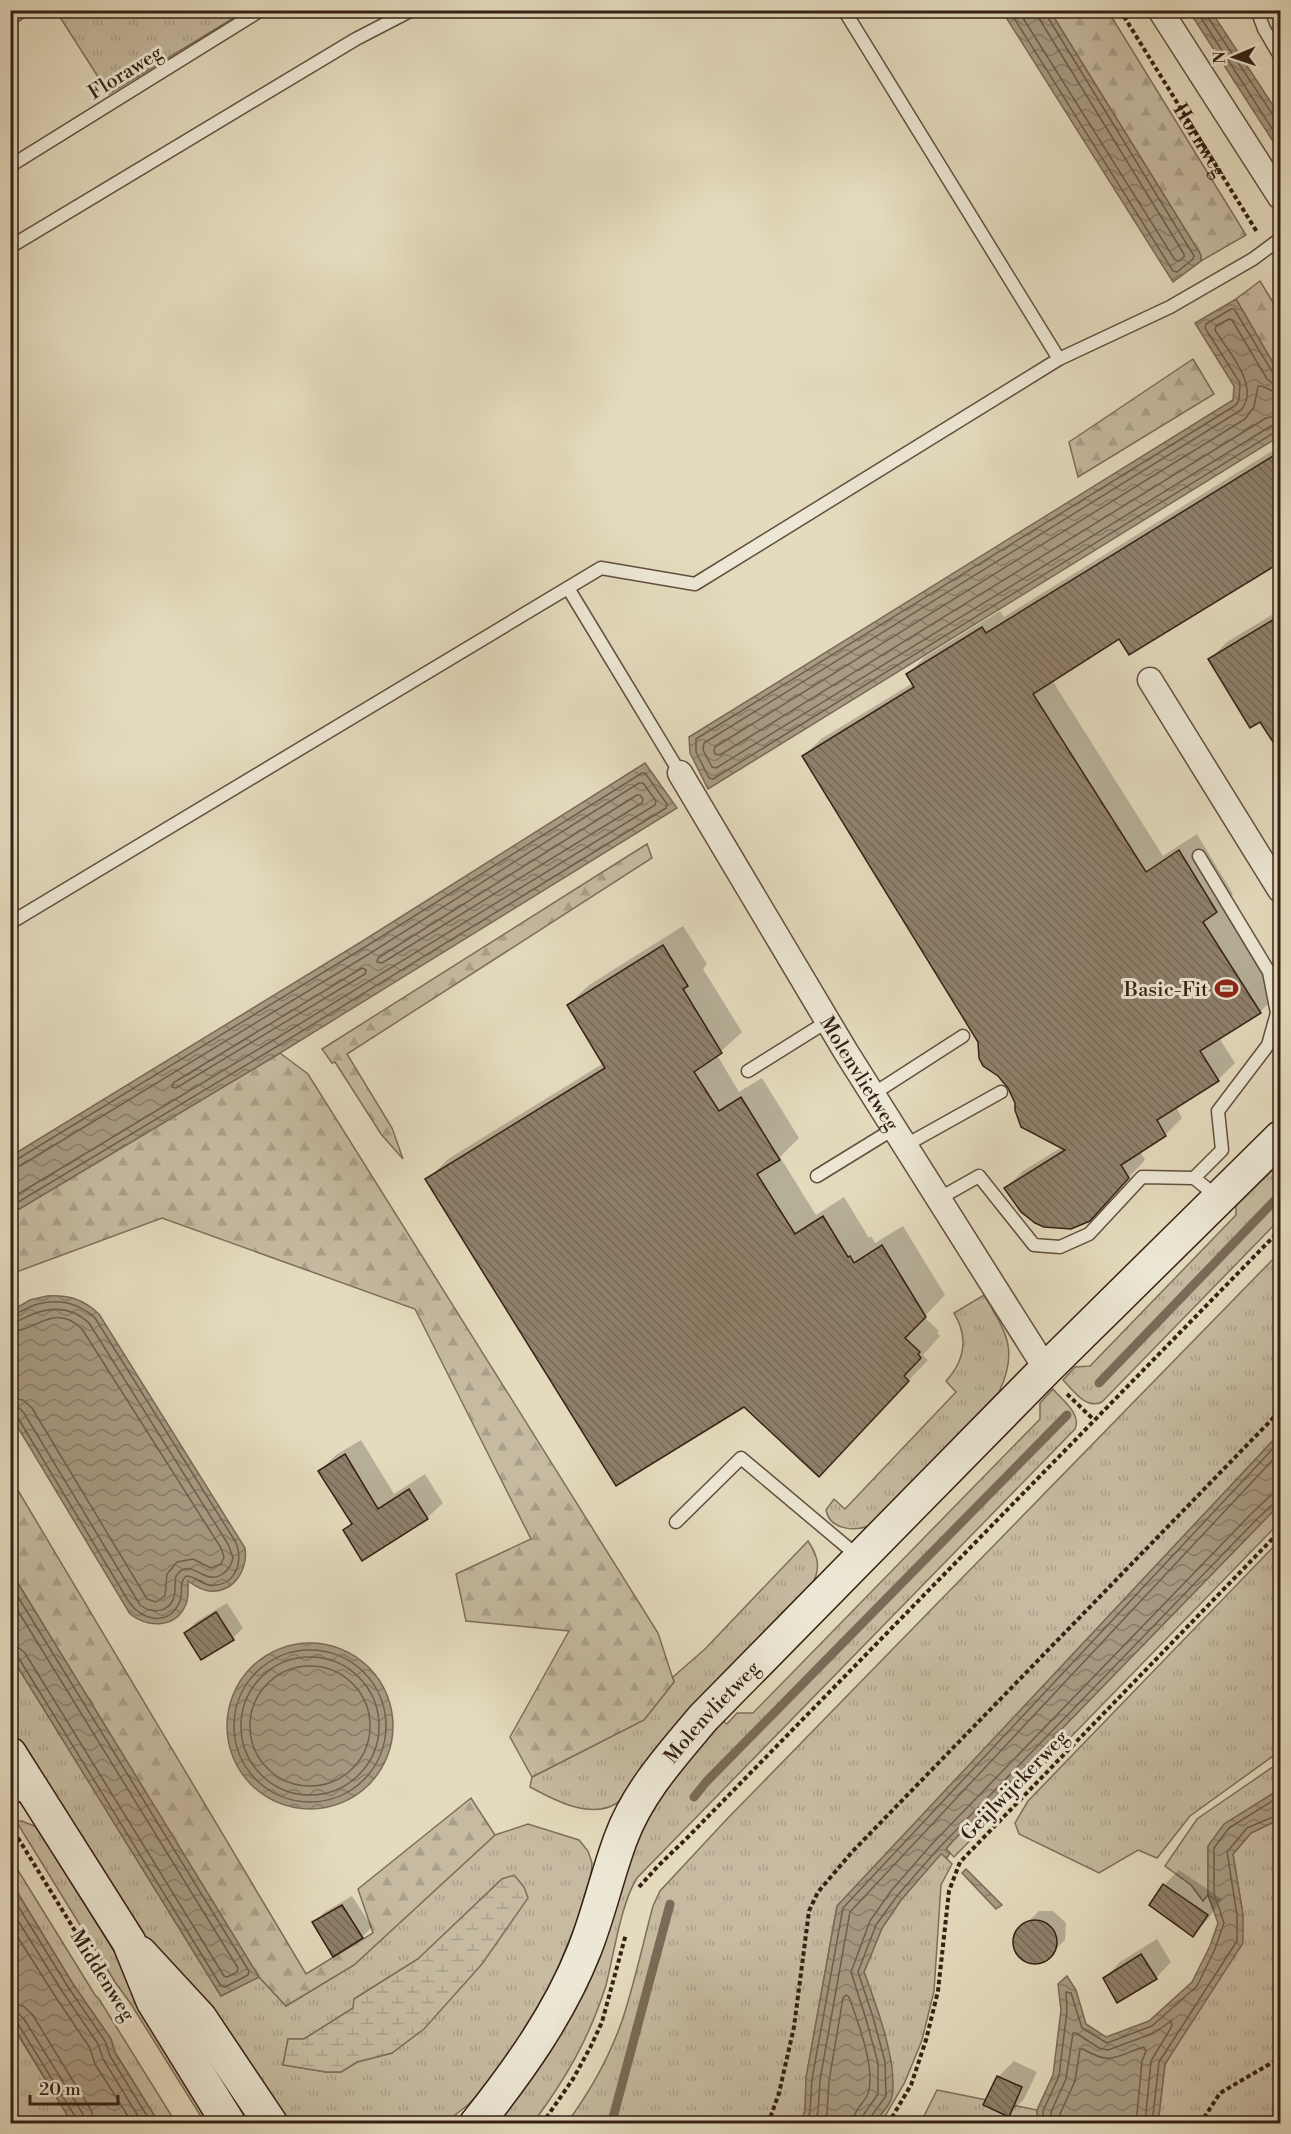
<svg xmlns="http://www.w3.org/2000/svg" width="1291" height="2134" font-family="'Libre Bodoni',serif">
	<defs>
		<pattern id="grass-tufts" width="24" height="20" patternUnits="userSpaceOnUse" patternTransform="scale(1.5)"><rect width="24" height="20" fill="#c6bba1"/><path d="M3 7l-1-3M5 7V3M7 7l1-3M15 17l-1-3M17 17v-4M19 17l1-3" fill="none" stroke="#aba08a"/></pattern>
		<pattern id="forest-firs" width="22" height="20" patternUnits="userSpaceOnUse" patternTransform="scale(1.5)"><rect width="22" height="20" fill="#c6bba1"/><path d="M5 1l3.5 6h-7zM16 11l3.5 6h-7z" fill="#aba08a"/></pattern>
		<pattern id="wetland-marsh" width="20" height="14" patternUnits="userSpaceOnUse" patternTransform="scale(1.5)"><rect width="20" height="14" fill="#c6bba1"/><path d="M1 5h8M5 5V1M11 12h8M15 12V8" fill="none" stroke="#aba08a"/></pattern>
		<pattern id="water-waves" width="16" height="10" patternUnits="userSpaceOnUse" patternTransform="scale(1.5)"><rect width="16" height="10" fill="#a89b84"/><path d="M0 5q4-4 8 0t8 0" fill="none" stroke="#8a7e6b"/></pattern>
		<pattern id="building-back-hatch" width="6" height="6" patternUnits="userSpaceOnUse" patternTransform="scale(1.5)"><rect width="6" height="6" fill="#90816c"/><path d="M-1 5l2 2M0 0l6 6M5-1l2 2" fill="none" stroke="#766958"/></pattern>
	</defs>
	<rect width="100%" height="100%" fill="#e4dbbe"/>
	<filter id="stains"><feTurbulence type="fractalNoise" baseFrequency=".00333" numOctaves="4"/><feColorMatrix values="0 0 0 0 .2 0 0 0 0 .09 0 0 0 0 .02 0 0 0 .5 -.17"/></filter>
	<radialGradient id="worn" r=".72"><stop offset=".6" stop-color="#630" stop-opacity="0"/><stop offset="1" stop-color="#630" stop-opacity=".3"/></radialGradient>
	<g fill="url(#grass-tufts)" stroke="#7e6e5a" stroke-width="1.5" fill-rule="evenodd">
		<path d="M56,11H245L109,94Z"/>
		<path d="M1280,1150V1219L1102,1402C1086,1410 1073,1390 1063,1380L1075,1367L1090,1366L1236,1215V1202Z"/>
		<path d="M1280,1252V1433L837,1906L806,2078L805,2111L800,2123L566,2124C590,2092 610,2056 623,2018C635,1981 643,1943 653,1906L660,1891L726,1820Z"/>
		<path d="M984,1295C1006,1332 1019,1350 999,1392L872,1524C857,1532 830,1531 826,1510L834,1499L845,1509L956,1392L946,1381C965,1360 969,1338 954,1313Z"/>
		<path d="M1053,1389C1062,1400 1082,1414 1075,1429L637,1878C621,1903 614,1954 606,1985C590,2037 565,2080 533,2123L495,2124L654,1804L679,1770L723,1721L727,1724L737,1713H753L1040,1419V1403Z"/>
		<path d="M1280,1504V1522L954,1857L946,1849L951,1843Z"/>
		<path d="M1280,1540V1751L1190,1816L1157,1858L1138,1850L1099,1873L1019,1834L1015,1823L1028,1801Z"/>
		<path d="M808,1541C819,1557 821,1570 811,1586L617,1803C591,1820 554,1800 530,1787L532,1777L644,1720L674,1682L673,1677L705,1649Z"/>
		<path d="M11,1656L221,1996L259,1977L286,2006L354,1965L495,1835L528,1824L579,1840L588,1851L592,1863L591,1874L576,1923L555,1976L532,2020L488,2084L469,2104L445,2123H283L134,1928L11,1729ZM502,1879L392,2053L357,2062L341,2072H326L283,2065L288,2039H304L354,2008V1999L418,1959Z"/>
		<path d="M1280,1762V1789L1208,1846V1895L1203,1901L1191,1885L1165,1866L1197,1819Z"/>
		<path d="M1280,1819V2123L1158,2124L1165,2065L1243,1915L1233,1854L1251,1833Z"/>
		<path d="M16,1821H22L37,1827L189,2072L219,2123H205L131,2004L115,1982Z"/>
		<path d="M941,1853L952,1864L941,1885L934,1991L922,2040L905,2082L881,2123H873L884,2111L891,2061L879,2015L864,1972L882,1928L901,1900Z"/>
		<path d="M11,1859L95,1995L99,1999L176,2123H159L115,2052L111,2039L73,1984L11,1882Z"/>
		<path d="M10,2022L72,2123H11Z"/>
		<path d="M937,2090L1037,2110L1038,2123L920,2124Z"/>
	</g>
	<g fill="url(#forest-firs)" stroke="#7e6e5a" stroke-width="1.5">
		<path d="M1050,11H1108L1246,235L1201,261V255Z"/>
		<path d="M1260,281L1280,314V375L1236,299Z"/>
		<path d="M1193,359L1214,394L1078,477L1069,442Z"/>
		<path d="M647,844L652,858L347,1054L392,1128L403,1159L381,1134L335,1062L332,1063L322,1049Z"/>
		<path d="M280,1053L308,1074L658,1633L674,1682L644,1720L532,1777L510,1737L569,1631L466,1621L456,1574L531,1539L415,1309L162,1218L11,1274V1214Z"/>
		<path d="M10,1477L306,1974L373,1933L358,1889L471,1798L495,1835L354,1965L286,2006L259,1977L11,1572Z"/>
	</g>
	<path fill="url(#wetland-marsh)" stroke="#7e6e5a" stroke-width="1.5" d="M514,1875L524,1887L528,1898L482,1964L424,2029L392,2053L357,2062L341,2072H326L283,2065L288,2039H304L353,2008L354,1999L418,1959L502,1879Z"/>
	<g fill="url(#water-waves)" stroke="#7a6a57" stroke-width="1.5">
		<path d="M1002,11H1050L1201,255V261L1173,282Z"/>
		<path d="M1189,11H1211L1280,116V152Z"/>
		<path d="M1236,299L1280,375V436L708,789L690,753L689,737L1233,400L1234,386L1195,323Z"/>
		<path d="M645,763L677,808L280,1053L11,1214V1156L361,942Z"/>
		<path d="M47,1296C69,1295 83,1299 99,1314L245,1548C248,1570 234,1593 209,1591C200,1590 194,1585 188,1581C188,1588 189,1597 186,1604C176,1629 148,1628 130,1614L11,1416V1311L30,1300Z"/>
		<path d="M1280,1433V1504L951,1843L946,1849L950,1853L947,1858L941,1854L901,1900L882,1928L864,1972C876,2005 898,2062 892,2096C890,2106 880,2116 873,2123H800L805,2111L806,2078L837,1906Z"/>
		<path d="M11,1572L259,1977L221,1996L11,1656Z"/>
		<circle cx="310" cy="1726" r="83"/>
		<path d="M1280,1789V1819L1251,1833L1233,1854L1243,1915V1943L1165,2064L1158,2123H1038L1037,2110L1053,2075L1061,2010L1058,1984L1067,1976L1076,1990L1086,2024L1106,2037L1149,2021L1192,1982L1210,1946L1218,1923L1208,1895V1846L1224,1824Z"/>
		<path d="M966,1869L1002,1905L996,1909L962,1873Z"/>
		<path d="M11,1882L73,1984L111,2039L115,2053L159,2123H72L11,2022Z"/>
	</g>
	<g fill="#0003">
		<path d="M1280,446V567L1277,562L1119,637L1052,680L1163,856L1197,834L1233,894L1221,907L1277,995L1260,1012L1219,1038L1235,1063L1218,1080L1176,1107L1182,1118L1165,1135L1140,1151L1145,1160L1106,1202L1006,1188L1023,1171L1062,1147L1017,1103L1009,1087L979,1042L804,756L821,739L913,683L908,674L925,657L1000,611L1004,617Z"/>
		<path d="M1280,610V751L1261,720L1210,659L1227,642Z"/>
		<path d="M683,926L707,964L703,969L742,1032L717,1055L739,1092L762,1078L799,1138L780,1157L816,1215L844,1197L869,1238L871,1236L875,1243L903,1226L945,1295L924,1317L939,1331L937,1333L940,1336L923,1355L928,1360L839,1455L744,1405L427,1180L448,1159L604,1063L568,1005L589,985Z"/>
		<path d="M361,1440L394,1494L425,1474L443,1503L427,1518L345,1530L352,1522L320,1471L336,1455Z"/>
		<path d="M227,1603L243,1628L233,1638L186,1633L196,1622Z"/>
		<path d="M1179,1870L1222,1899L1208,1919L1193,1935L1164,1885Z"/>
		<path d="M352,1896L372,1927L362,1937L314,1923L325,1912Z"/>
		<path d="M1039,1911H1053L1066,1923L1065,1940L1041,1963L1025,1961L1015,1950L1016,1934Z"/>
		<path d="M1157,1939L1171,1962L1156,1978H1105L1120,1962Z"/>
		<path d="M1014,2061L1037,2072L1024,2099L1008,2115L998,2077Z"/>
	</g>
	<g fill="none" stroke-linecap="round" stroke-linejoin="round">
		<g stroke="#6e5e4c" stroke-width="1.5">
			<path d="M1009,10L1173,271L1177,272L1193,259L1194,256L1047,16L1046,10"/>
			<path d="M1018,10L1175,260L1179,261L1184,257V254L1040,20L1038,10"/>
			<path d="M1196,10L1280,141"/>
			<path d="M1206,10L1207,16L1273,115L1280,118"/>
			<path d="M1280,376L1273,373L1234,309H1231L1206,324L1205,328L1240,383L1239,400L1236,405L696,739V752L709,778L713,779L1275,432L1280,431"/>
			<path d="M1280,384L1273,383L1267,379L1232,320L1229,319L1216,326L1215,330C1228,351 1261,387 1241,410L704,743L703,750L712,767L716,768L1271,426L1280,424"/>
			<path d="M1280,393C1272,393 1265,385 1258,386L1254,407L1245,419L715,747L714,750L715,754L720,755L1266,418L1280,415"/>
			<path d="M637,795H640L643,799L642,803L382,963L377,962L378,958Z"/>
			<path d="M362,968L366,970L365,974L176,1088L172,1087L173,1083Z"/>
			<path d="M10,1161L16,1160L365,947L642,773H645L667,804L666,808L276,1047L10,1207"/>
			<path d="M10,1168L20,1166L369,954L639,783H643L656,801L655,805L272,1041L10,1199"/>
			<path d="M10,1315C18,1314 25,1309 32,1306C55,1298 77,1302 95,1318L235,1541C245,1561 235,1588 209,1585C200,1583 195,1576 186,1576C178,1583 184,1594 179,1603C168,1627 141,1620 129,1602L18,1418L10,1414"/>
			<path d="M10,1323C19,1322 25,1317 33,1314C54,1306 73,1308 89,1323L228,1544L233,1558C230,1571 218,1582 204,1575C193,1570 185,1563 176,1576C174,1583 176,1590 174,1597C169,1613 152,1614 140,1605L24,1413L19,1408L10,1407"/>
			<path d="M10,1332C37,1331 54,1302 82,1329L221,1548L224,1557L221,1564L211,1568L193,1559L177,1562L167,1574L165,1596L156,1602L147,1599L32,1408L23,1400L10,1398"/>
			<path d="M10,1584L249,1971L248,1975L225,1987L221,1986L18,1657L10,1654"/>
			<path d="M10,1598L238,1968L237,1972L227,1977L224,1976L25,1653L19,1648L10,1646"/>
			<circle cx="310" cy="1726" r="76"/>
			<circle cx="310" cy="1726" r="69"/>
			<circle cx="310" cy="1726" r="60"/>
			<path d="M10,1893L68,1987L105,2041L110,2056L152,2124"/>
			<path d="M10,1908L62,1991L98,2044L103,2059L143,2124"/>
			<path d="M10,1925L55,1996L90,2048L95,2064L133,2124"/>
			<path d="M10,2004L23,2006L32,2014L91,2110L94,2124"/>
			<path d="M10,2013L19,2014L24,2019L83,2114L85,2124"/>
			<path d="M10,2020L18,2024L76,2118L77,2124"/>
			<path d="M806,2124L810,2112L812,2079L843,1908L1280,1441"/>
			<path d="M814,2124L818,2112L820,2080L850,1912L1280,1452"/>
			<path d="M824,2124L827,2113L829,2081L843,1998L846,1995L849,1997C858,2023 874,2063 869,2090C867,2103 853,2107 853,2124"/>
			<path d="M862,2124L864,2114L878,2094V2063L866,2019L851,1972L870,1921L891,1891L931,1845L1250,1515L1270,1496L1280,1493"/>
			<path d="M869,2124L870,2118L886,2096L885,2062L873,2017L858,1972L876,1925L897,1896L936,1851L1255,1521L1275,1502L1280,1500"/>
			<path d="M1044,2124L1043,2111L1059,2076L1067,2011L1066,1992L1071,1993L1082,2028L1107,2043L1152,2026L1197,1986L1215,1949L1224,1923L1214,1893V1848L1229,1828L1280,1796"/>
			<path d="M1051,2124V2112L1066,2079L1073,2033H1076L1099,2048L1108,2050L1154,2033L1171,2021L1172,2026L1151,2061L1145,2124"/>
			<path d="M1060,2124V2114L1075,2081L1080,2049H1083C1112,2066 1115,2056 1144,2047L1146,2051L1142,2061L1136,2124"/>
			<path d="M1152,2124L1159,2062L1237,1941V1915L1227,1852L1247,1828L1280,1814"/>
		</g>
		<g stroke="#7a6a57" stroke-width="9">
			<path d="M1099,1383L1280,1195"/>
			<path d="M694,1797L707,1781L1067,1415"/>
			<path d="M609,2124L613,2118L670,1904"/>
		</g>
	</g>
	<g fill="url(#building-back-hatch)" stroke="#352014" stroke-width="1.5">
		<path d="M1281,451V562L1129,655L1119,639L1033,694L1146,872L1179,850L1217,912L1203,922L1261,1013L1200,1051L1219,1081L1157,1120L1166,1136L1121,1165L1129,1178L1090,1221L1071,1229L1044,1227L1035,1223L1021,1212L1004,1188L1065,1150L1021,1127L1015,1110V1103L1008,1088L998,1076L983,1066L979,1058L978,1042L802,756L914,687L906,674L982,627L986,633Z"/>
		<path d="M1281,615V754L1260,722L1250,728L1208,659Z"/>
		<path d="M663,945L688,986L683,989L722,1053L694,1072L719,1111L741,1097L780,1160L757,1174L795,1234L823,1216L848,1257L850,1256L854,1263L882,1245L926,1317L905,1338L920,1352L918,1354L921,1358L904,1376L909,1381L819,1477L744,1407L616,1486L425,1179L605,1068L567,1005Z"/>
		<path d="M345,1454L378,1509L409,1489L428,1519L362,1561L343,1530L352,1524L318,1471Z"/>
		<path d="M216,1612L234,1640L201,1660L184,1633Z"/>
		<path d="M1163,1884L1208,1915L1193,1937L1149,1905Z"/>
		<path d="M342,1905L363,1938L333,1957L312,1922Z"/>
		<circle cx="1035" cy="1942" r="22"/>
		<path d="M1141,1954L1157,1979L1117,2003L1103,1978Z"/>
		<path d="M997,2076L1022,2087L1009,2117L983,2105Z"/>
	</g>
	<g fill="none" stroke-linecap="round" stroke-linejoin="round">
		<defs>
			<g id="lane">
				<path d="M1257,10L1264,29L1280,56"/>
				<path d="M10,19L23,10"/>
				<path d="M10,166L261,10"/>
				<path d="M10,247L356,39L412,10"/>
				<path d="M1059,359L1170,307L1253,259L1280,239"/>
				<path d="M568,588L680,773"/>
				<path d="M10,923L601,568L695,584L1059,359L844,10"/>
				<path d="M748,1071L828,1021"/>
				<path d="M873,1094L963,1036"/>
				<path d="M906,1145L1001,1092"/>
				<path d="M817,1176L895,1128"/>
				<path d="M1194,1178L1219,1198"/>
				<path d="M940,1198L979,1176L1034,1245L1060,1247L1089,1234L1142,1177L1194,1178L1222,1150L1218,1111L1268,1045L1277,1013L1269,972L1199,856"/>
				<path d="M676,1522L741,1458L860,1558"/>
				<path d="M10,1800L30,1787"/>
			</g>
			<g id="street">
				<path d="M1160,10L1280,197"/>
				<path d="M1150,680L1280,890"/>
				<path id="s2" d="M680,773L846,1052L1046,1369"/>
			</g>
			<g id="secondary">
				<path d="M10,1754L129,1942L153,2001L229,2124"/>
				<path d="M140,1953L200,2018L271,2124"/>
				<path id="s3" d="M476,2124C519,2070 559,2014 584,1951C599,1914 607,1875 621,1838C638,1792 672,1755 703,1718L1046,1369L1280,1138"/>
			</g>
		</defs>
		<use href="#lane" stroke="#614f3e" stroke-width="15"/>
		<use href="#street" stroke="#614f3e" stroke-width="27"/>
		<use href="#secondary" stroke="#352014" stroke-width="36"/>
		<g stroke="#352014" stroke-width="4" stroke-dasharray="4.5 3" stroke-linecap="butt">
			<path id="s1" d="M1120,10L1257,232"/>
			<path d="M1067,1394L1094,1420"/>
			<path d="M10,1825L112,1991"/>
			<path d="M639,1887L658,1866L688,1837L1280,1230"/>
			<path d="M542,2124L573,2079L591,2046L602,2022L626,1934"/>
			<path d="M768,2124L779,2093L794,2027L809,1911L818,1892L852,1852L1280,1411"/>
			<path d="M888,2124L911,2085L926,2040L938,1991L949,1891L960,1862L1280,1531"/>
			<path d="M1200,2124L1220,2093L1280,2058"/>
		</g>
		<use href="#lane" stroke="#ede8d5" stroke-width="12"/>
		<use href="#street" stroke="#ede8d5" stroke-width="24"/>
		<use href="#secondary" stroke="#ede8d5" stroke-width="33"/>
	</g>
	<defs>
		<symbol id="stadium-bare" viewBox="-9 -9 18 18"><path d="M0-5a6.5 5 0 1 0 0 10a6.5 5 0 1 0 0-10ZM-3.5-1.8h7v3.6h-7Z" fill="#8f2418" stroke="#ede8d5" stroke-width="2.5" paint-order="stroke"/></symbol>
	</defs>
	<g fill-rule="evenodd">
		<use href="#stadium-bare" x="1210" y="972" width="33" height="33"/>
	</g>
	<g text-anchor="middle" stroke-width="6" stroke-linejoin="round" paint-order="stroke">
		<g font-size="20" fill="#352014" stroke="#ede8d5">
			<text transform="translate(125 72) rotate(-32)" y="7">Floraweg</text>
			<text dy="7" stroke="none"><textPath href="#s1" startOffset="153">Hornweg</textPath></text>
			<text dy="7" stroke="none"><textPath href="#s2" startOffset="350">Molenvlietweg</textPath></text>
			<text dy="7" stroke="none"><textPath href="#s3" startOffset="480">Molenvlietweg</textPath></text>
			<text transform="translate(1014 1785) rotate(-46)" y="7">Geijlwijckerweg</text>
			<text transform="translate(103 1975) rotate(58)" y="7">Middenweg</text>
		</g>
		<g font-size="20" fill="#352014" stroke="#ede8d5" text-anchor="end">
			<text x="1208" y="996">Basic-Fit</text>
		</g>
	</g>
	<rect width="1291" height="2134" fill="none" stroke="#e4dbbe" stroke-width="36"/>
	<rect x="12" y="12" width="1267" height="2110" fill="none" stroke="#352014" stroke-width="3"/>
	<rect x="18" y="18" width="1255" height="2098" fill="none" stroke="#352014" stroke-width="1.5"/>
	<g transform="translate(1234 57) rotate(268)" stroke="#ede8d5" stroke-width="4.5" paint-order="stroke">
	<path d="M0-4.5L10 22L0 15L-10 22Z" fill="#352014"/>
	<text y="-9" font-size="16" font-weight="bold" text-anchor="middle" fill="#352014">N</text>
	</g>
	<path d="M30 2095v9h88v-9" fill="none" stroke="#352014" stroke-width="3"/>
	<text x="39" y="2095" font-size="18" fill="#352014" stroke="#ede8d5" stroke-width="4.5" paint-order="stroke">20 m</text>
	<rect width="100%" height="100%" filter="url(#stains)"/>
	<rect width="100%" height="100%" fill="url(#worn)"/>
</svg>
